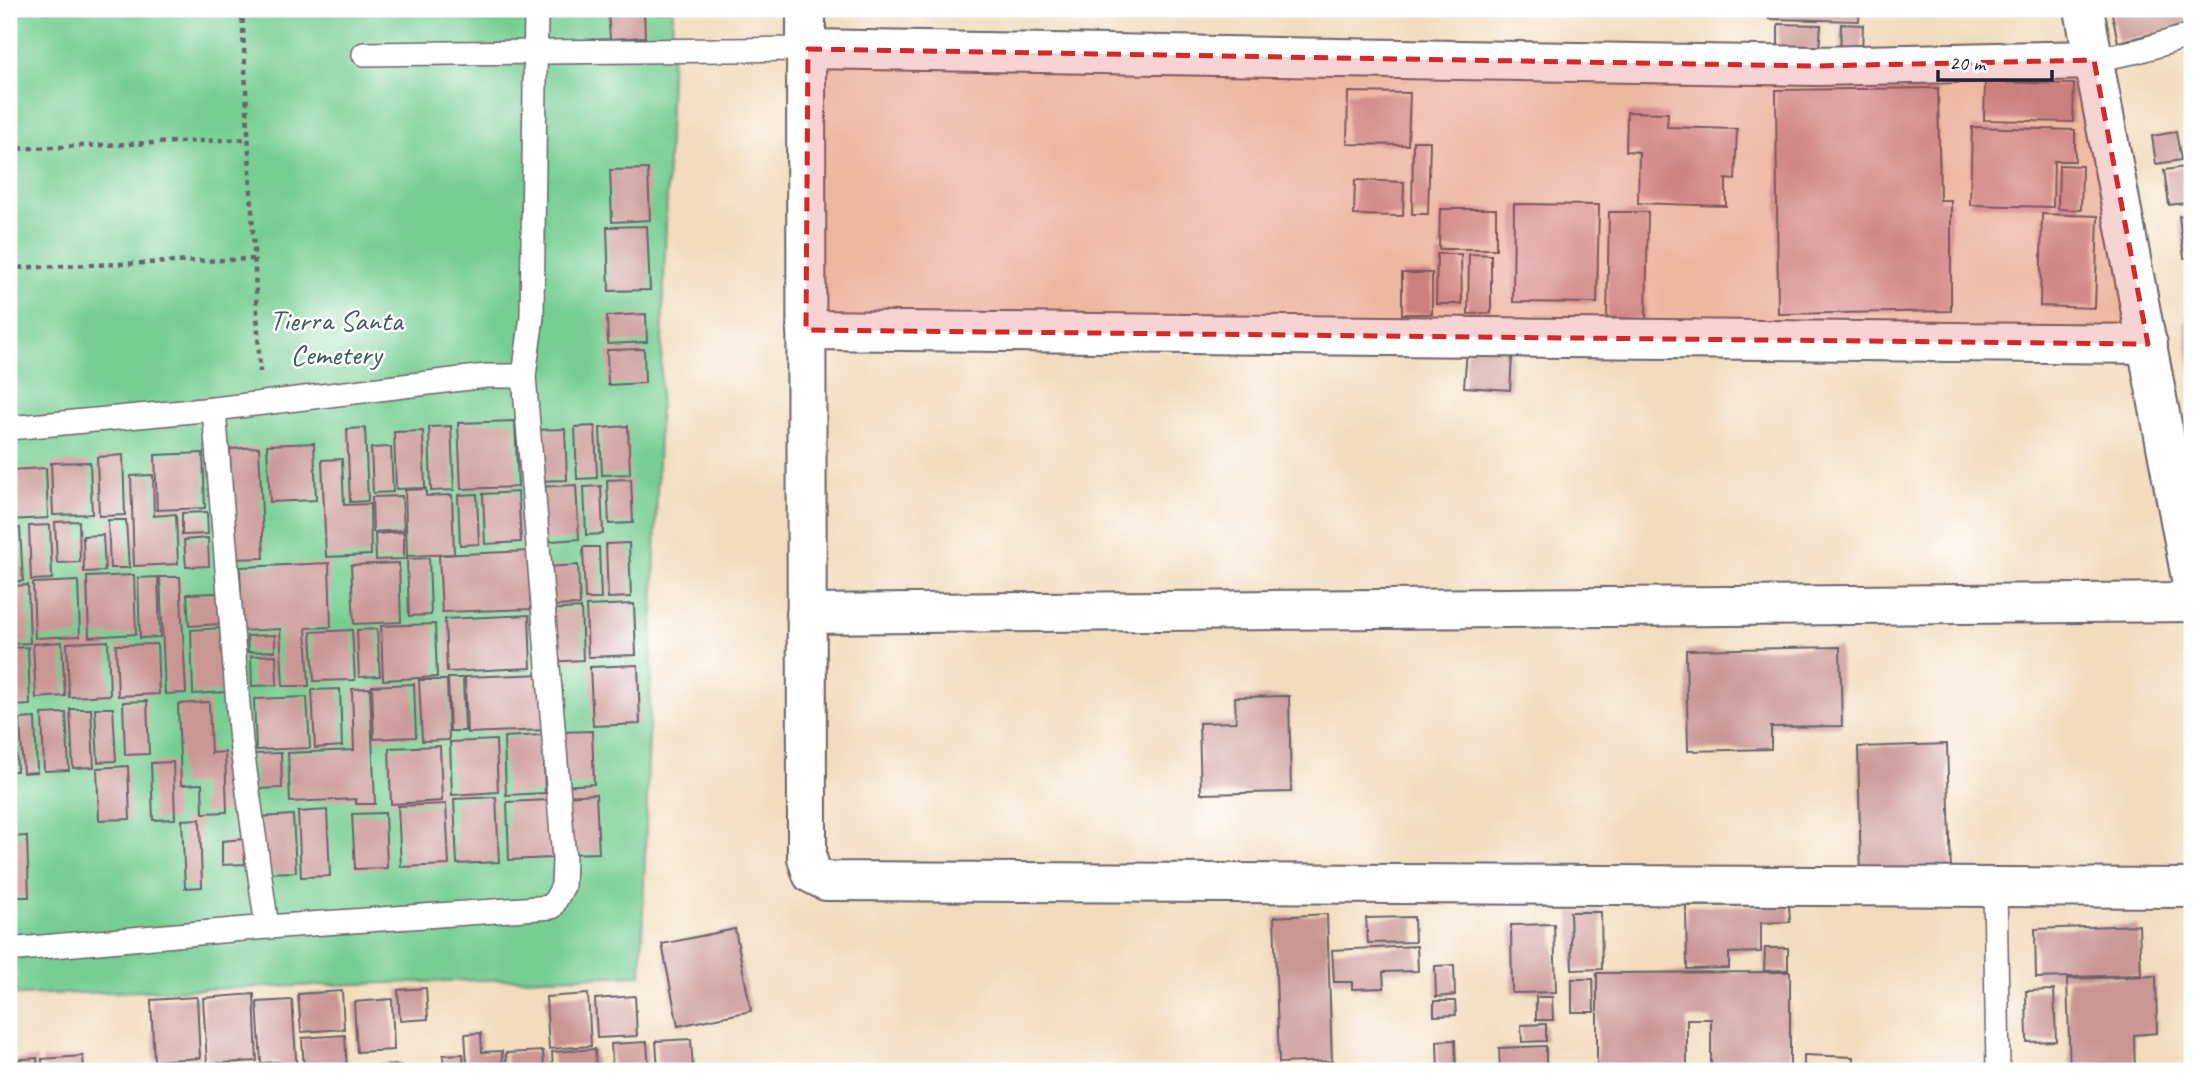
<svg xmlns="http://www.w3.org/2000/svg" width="2201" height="1080" font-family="Caveat,sans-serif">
	<rect width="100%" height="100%" fill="#fff"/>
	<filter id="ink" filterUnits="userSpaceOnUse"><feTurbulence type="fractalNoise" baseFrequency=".0143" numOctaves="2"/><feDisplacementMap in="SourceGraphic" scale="14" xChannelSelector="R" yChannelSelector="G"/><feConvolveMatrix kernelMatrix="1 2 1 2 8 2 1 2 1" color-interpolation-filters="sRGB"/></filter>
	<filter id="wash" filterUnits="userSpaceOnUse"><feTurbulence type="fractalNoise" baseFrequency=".00686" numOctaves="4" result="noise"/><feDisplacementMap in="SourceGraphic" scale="28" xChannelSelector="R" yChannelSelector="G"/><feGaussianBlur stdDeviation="1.57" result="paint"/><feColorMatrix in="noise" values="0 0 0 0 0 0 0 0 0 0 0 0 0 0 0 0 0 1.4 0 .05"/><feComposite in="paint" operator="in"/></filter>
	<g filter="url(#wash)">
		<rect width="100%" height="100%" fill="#f2dcbd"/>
		<path fill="#76ce93" stroke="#4c7867" stroke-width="2" d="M9,9H673L641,975L17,995L9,972Z"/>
		<g id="blocks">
			<g fill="#ca9694">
				<path d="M1769,9H1860L1859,21L1769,19Z"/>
				<path d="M2111,9H2183L2187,26L2118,42Z"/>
				<path d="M644,10L645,37L610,39L608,11Z"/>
				<path d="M1778,24L1821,25L1819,51L1778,50Z"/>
				<path d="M1841,24L1863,25L1862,53H1840Z"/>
				<path d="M1985,82L2074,84L2073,122L1984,120Z"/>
				<path d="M1938,88L1940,200H1951V311L1778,314L1776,90Z"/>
				<path d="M1348,92L1410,93L1408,145L1347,144Z"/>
				<path d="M1627,112L1668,113L1667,127L1737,129L1735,180L1726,179V206L1638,203L1639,152L1626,151Z"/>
				<path d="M1972,127L2075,130V161H2054L2053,207L1970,205Z"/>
				<path d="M2176,132L2181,160L2156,164L2152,136Z"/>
				<path d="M1413,141H1430L1428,214H1412Z"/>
				<path d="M2059,165L2082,166L2081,210L2058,209Z"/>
				<path d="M2192,166V202L2169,205L2164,170Z"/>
				<path d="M648,169L650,220L612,222L610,170Z"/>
				<path d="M1355,180L1404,182L1403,216L1354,215Z"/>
				<path d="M1514,204L1599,205L1597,303L1513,302Z"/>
				<path d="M1440,209H1496V249H1439Z"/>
				<path d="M1609,212H1648L1646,319L1607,318Z"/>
				<path d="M2042,214L2098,216L2095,308L2040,306Z"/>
				<path d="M2192,214V257L2184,258L2179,216Z"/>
				<path d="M647,226L650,290L609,291L607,227Z"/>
				<path d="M1437,254H1461L1462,304H1436Z"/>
				<path d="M1469,254L1491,255V313L1468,314Z"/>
				<rect x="1402" y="273" width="30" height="41"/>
				<path d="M646,314L647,342L608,344L607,316Z"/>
				<path d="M2192,320V371H2191L2184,321Z"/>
				<path d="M1468,338L1513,341L1510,390L1464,387Z"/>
				<path d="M644,349L645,383L608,385L607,350Z"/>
				<path d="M515,421L518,487L461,489L458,423Z"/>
				<path d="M451,426L454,490L431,491L429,427Z"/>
				<path d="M595,426L597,478L577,479L575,427Z"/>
				<path d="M628,426L630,474L602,475L600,428Z"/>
				<path d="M365,428L368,501L350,502L347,429Z"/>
				<path d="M565,429L567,480L535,481L533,430Z"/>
				<path d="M423,431L425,488L396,489L394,432Z"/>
				<path d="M314,443L316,500L270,502L267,445Z"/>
				<path d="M259,447L264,558L234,559L230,449Z"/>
				<path d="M391,447L393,492L373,493L371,448Z"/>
				<path d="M203,453L205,508L157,510L155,455Z"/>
				<path d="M123,455L125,515L99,516L97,457Z"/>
				<path d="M342,459L344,505L370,504L371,555L326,557L322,460Z"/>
				<path d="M90,462L92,514L53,515L51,463Z"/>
				<path d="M46,468L48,518L9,520V470Z"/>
				<path d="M153,475L154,516L176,514L178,564L134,566L131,476Z"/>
				<path d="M631,479L633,523L609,524L607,480Z"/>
				<path d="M576,485L579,539L538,542L536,487Z"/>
				<path d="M601,486L603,534L586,535L584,487Z"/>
				<path d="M426,489V496L452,495L454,554L407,556L405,490Z"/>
				<path d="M518,492L521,542L485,544L483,494Z"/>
				<path d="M477,494L479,544L460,545L458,495Z"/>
				<path d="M402,496L404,530L373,532L372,497Z"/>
				<path d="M207,512L208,534L182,535V513Z"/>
				<path d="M108,520H126L129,568H110Z"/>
				<path d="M79,521L80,562L57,563L55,522Z"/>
				<path d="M50,525L52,579L31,580L29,526Z"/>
				<path d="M9,528H20L23,581L9,582Z"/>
				<path d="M404,532V559L376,560L375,534Z"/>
				<path d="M103,535L105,571L84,572L83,536Z"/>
				<path d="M208,538L209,566L186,567L184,540Z"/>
				<path d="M629,543L631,597L608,598L606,544Z"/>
				<path d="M583,547H599L601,599H585Z"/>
				<path d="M529,551L531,609L442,612L439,555Z"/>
				<path d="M429,558L431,615L409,616L407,559Z"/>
				<path d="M329,563L331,627L306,628L309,686H283L280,629L242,631L240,567Z"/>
				<path d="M399,563L401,622L354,624L351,565Z"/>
				<path d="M578,565L580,605L547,606L545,567Z"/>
				<path d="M134,575L136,634L89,637L87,577Z"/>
				<path d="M158,577L160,637L140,638L138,578Z"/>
				<path d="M160,577H180L186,693L165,694Z"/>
				<path d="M78,581L80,636L35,638L33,583Z"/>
				<path d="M28,585L30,643L9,644V586Z"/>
				<path d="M218,593L220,624L189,626L187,594Z"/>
				<path d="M634,604L636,655L588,657L586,606Z"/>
				<path d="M581,608L583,660L547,662L546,610Z"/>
				<path d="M529,615L531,668L447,672L445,619Z"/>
				<path d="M435,624L437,677L383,680L381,626Z"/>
				<path d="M224,628L227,692L193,694L191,630Z"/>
				<path d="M377,629L380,676L359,677L357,630Z"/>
				<path d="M352,630L355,680L314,681L311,632Z"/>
				<path d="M275,635V651L248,652L247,636Z"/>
				<path d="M108,641L110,695L69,697L67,643Z"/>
				<path d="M62,642L65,696L36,698L33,644Z"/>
				<path d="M157,644L159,694L118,696L116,645Z"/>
				<path d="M28,647L30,705L9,706V648Z"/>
				<path d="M1840,647L1842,726L1771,727V749L1688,751L1686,650Z"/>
				<path d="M276,655L277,685L252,686L251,656Z"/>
				<path d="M638,665L640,724L593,726L590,667Z"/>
				<path d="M545,674L547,730L467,733L465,677Z"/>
				<path d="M448,678H463L465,731H450Z"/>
				<path d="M419,680H447L449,740L422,741Z"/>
				<path d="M414,684L416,737L374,739L372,686Z"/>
				<path d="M370,688L375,804H356V799L290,802L288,753L354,750L352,689Z"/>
				<path d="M340,689L342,746L315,748L312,690Z"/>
				<path d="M1289,696L1291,792L1201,794L1199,723L1236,722L1235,697Z"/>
				<path d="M307,697L310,748L256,750L254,699Z"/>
				<path d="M147,701L149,754L125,755L123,702Z"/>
				<path d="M209,702L211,753L225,752L227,812L203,813L202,784L181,785L178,704Z"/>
				<path d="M95,708H113L116,761L98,762Z"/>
				<path d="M70,709H91L94,767L73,768Z"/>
				<path d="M66,713L69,770L44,771L42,714Z"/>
				<path d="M35,718L37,772L23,773L20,719Z"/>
				<path d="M9,725H15L17,771H9Z"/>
				<path d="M592,731L594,784L561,786L559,732Z"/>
				<path d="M543,735L545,793L506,795L504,737Z"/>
				<path d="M496,740L498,792L452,795L450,742Z"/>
				<path d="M1947,744L1951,872L1861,875L1858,747Z"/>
				<path d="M440,746L442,801L391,804L389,748Z"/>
				<path d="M281,753L282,788L256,789L254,754Z"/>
				<path d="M173,762L175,819L153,820L151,763Z"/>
				<path d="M128,766L130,819L99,820L97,768Z"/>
				<path d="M596,794L599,853L567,854L564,796Z"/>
				<path d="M496,797L499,862L457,864L454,799Z"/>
				<path d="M549,800L552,858L509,860L507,802Z"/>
				<path d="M446,804L449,865L401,867L398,806Z"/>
				<path d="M327,810L330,876L301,877L298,812Z"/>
				<path d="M385,813L387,868L355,869L352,814Z"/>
				<path d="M293,815L296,872L261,873L259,817Z"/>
				<path d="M200,819L202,887L185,888L182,820Z"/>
				<path d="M27,836L29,897H9V837Z"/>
				<path d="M244,839L245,864L222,865V841Z"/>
				<path d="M1789,905L1790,922L1761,923V952L1729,953V968L1687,969L1686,906Z"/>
				<path d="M1570,912H1601L1602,969L1572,970Z"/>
				<path d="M1327,914L1332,1061L1279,1063L1274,917Z"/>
				<path d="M1414,917L1415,942L1368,943L1366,918Z"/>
				<path d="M1554,924L1556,992L1512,993L1511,925Z"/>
				<path d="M2139,925L2141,975L2036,978L2035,929Z"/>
				<path d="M735,929L751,1011L678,1026L662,944Z"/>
				<path d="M1417,946L1418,971L1383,972L1384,988L1352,989V982H1334L1332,950Z"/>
				<path d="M1765,948H1788V970L1764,971Z"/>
				<path d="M1454,965L1455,995L1436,997L1435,966Z"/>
				<path d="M1790,972V1071H1711V1019H1687V1071H1597V973Z"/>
				<path d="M2156,976L2157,1033L2134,1035L2135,1071H2070L2067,979Z"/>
				<path d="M1572,979H1593L1594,1012H1572Z"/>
				<path d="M426,988L428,1019L400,1021L398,990Z"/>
				<path d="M2054,990L2056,1041L2027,1042L2026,991Z"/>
				<path d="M342,991L344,1029L301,1032L298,994Z"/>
				<path d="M254,994L257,1061L207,1064L203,998Z"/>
				<path d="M588,994L591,1046L549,1049L546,997Z"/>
				<path d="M635,996L637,1036L597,1038L595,999Z"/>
				<path d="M197,997L200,1058L154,1061L151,1000Z"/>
				<path d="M1536,997H1552L1553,1020H1536Z"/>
				<path d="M392,999L394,1050L357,1052L354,1002Z"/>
				<path d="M292,1000L297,1071H280L279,1062L261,1063L257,1002Z"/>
				<path d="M1434,1001H1455L1456,1015L1434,1016Z"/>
				<path d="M1546,1024V1041L1522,1042L1521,1025Z"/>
				<path d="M481,1033L482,1052L502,1051L503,1071H468V1066L484,1065L467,1064L465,1034Z"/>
				<path d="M345,1035L347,1071H304L302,1038Z"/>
				<path d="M691,1039L693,1071H658L656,1041Z"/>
				<path d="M1455,1040L1456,1071H1438L1437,1041Z"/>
				<path d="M647,1042L649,1071H613L611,1044Z"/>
				<path d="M1546,1046V1067L1500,1068L1499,1048Z"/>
				<path d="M595,1049L596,1071H553L552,1052Z"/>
				<path d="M543,1051L544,1071H507L506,1053Z"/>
				<path d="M463,1054L464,1071H444L443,1055Z"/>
				<path d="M1804,1055L1854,1057L1853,1071H1804Z"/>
				<path d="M83,1056L84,1071H43L42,1059Z"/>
				<path d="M37,1058L38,1071H9V1060Z"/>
				<path d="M278,1064V1071H256V1065Z"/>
				<path d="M196,1065V1071H153V1067Z"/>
				<path d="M399,1065L400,1071H363V1067Z"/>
			</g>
		</g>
	</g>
	<g filter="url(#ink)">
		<use href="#blocks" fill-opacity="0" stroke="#6b6368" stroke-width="2"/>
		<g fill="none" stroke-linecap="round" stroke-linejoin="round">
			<defs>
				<g id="lane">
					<path d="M364,54L808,49"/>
					<path d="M2094,60L2138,51L2192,35"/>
					<path d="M214,409L241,742L267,927"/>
					<path d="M9,428L214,409L486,376H524L532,316L536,9"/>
					<path d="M1995,887L1998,1071"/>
					<path d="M19,949L267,927L552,907L563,886L564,859L524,376"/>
				</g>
				<g id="street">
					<path d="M806,9L807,858L812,874L826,881L2192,888"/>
					<path d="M2084,9L2192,584"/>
					<path d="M808,49L1816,66L2094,60"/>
					<path d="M806,330L2148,344"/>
					<path d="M806,614L2192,602"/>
				</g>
			</defs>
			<use href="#lane" stroke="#6b6368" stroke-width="26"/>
			<use href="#street" stroke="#6b6368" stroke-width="42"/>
			<g stroke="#6b6368" stroke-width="4.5" stroke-dasharray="5 5" stroke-linecap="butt">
				<path d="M242,9L260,372"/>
				<path d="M9,149L248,139"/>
				<path d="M9,268L253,259"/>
			</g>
			<use href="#lane" stroke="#fff" stroke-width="23"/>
			<use href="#street" stroke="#fff" stroke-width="38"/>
		</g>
	</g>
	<path fill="#d62828" fill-opacity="0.2" stroke="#d62828" stroke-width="5" stroke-dasharray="14 9" stroke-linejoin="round" d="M808,49L1816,66L2094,60L2148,344L806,330Z"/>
	<g text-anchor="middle" stroke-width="5" stroke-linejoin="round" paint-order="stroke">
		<g font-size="30" fill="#3f5e5a" stroke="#fff">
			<text x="336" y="330">Tierra Santa<tspan x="336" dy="34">Cemetery</tspan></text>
		</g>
	</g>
	<rect width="2201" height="1080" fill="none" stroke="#fff" stroke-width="35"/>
	<path d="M1938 70v10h114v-10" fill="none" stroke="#22223b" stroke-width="3.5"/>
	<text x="1949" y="70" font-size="21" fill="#22223b" stroke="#ffffff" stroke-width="5" paint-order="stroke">20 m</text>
</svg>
